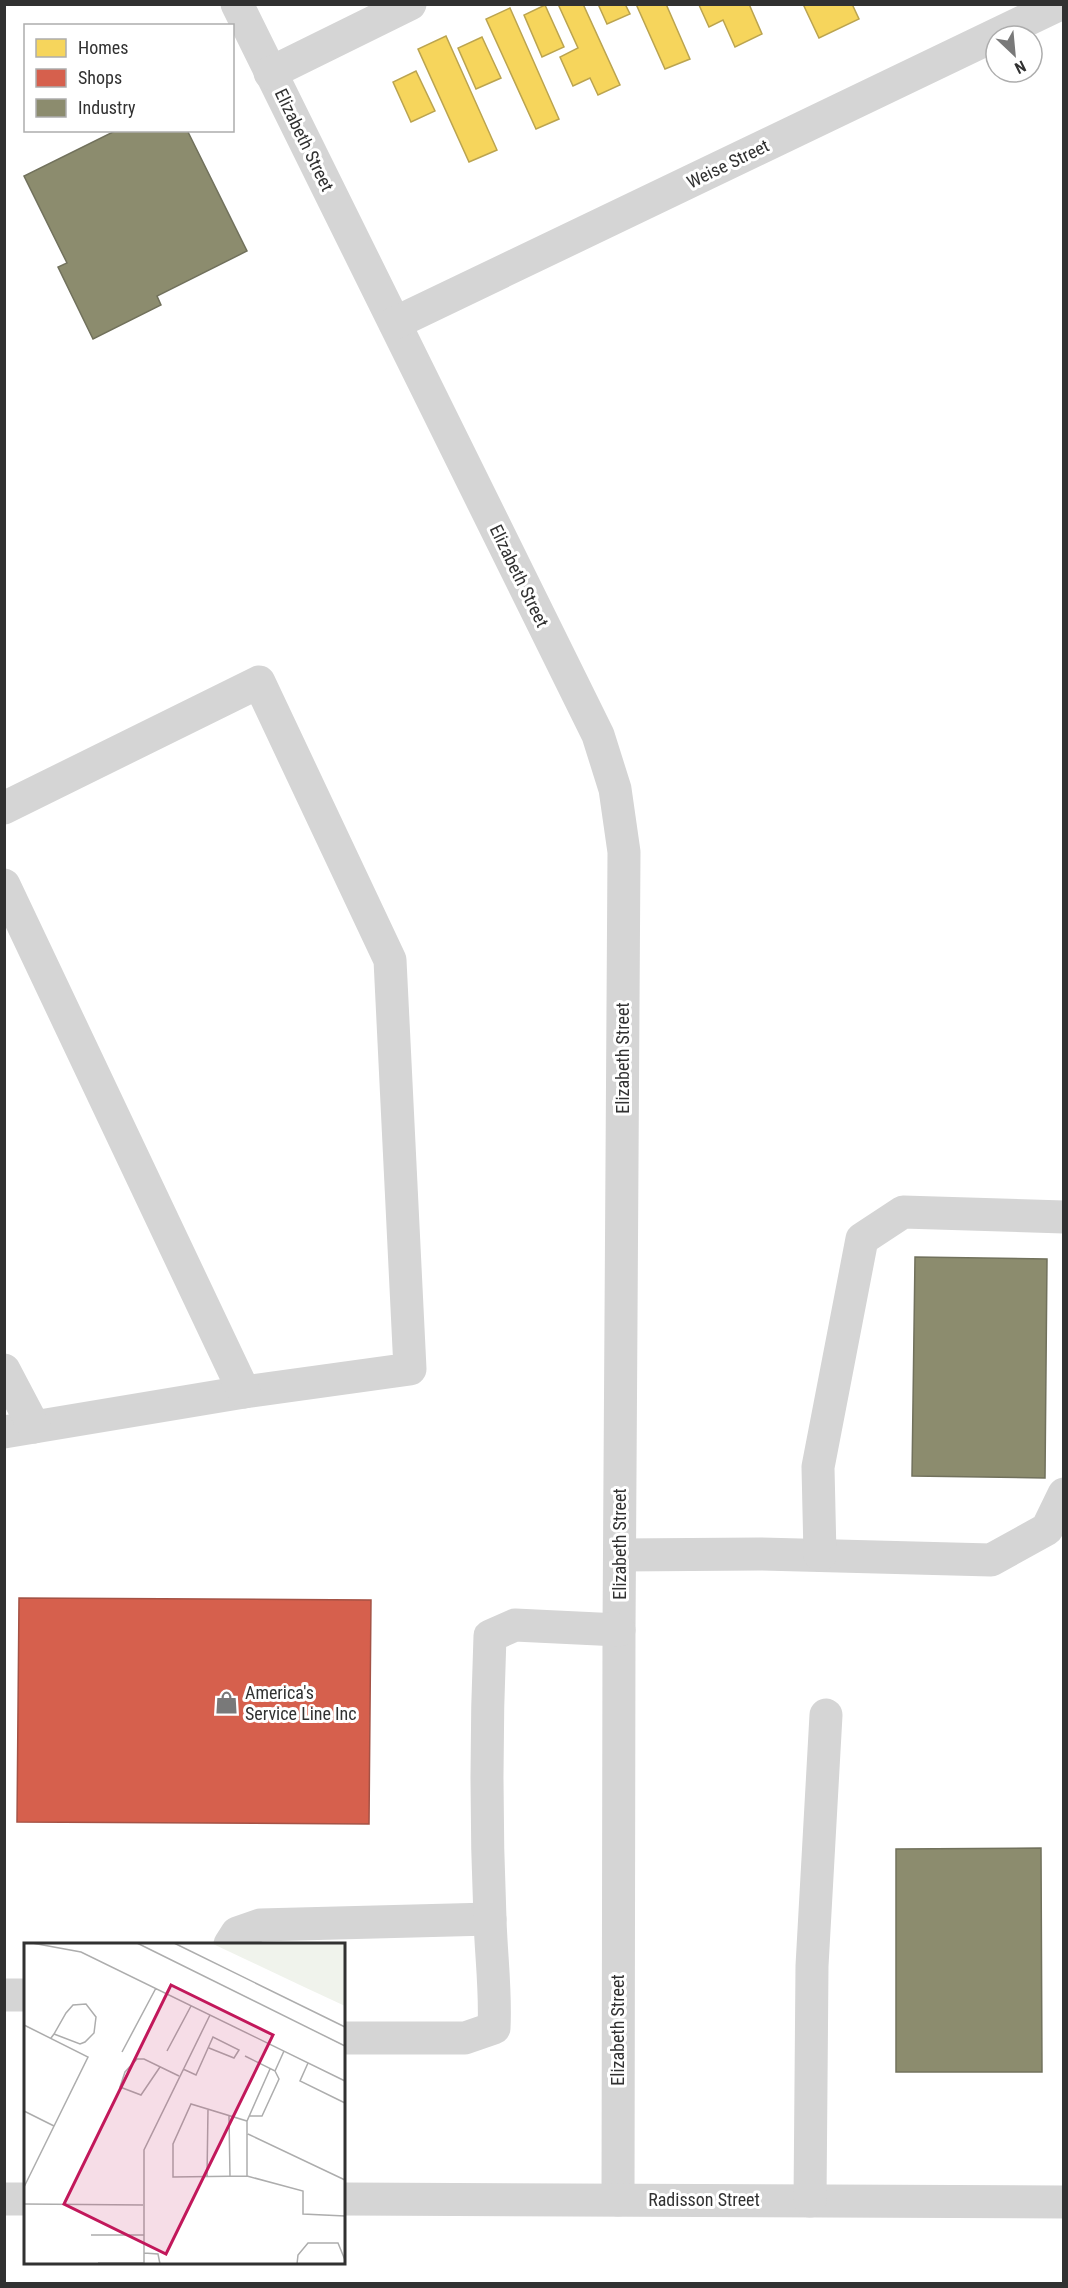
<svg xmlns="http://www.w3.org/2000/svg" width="1068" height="2288" font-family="'Roboto Condensed',sans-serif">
	<rect width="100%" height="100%" fill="#fff"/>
	<g fill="#f6d55c" stroke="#bba44f" stroke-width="1.5">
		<path d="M558,4H583L620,85L598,95L590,78L573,86L560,57L578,48Z"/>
		<path d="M598,4H625L630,14L607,24Z"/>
		<path d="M636,4H666L690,59L665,69Z"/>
		<path d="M749,4L762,34L735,47L723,20L709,27L699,5Z"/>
		<path d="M803,4H852L859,19L819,38Z"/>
		<path d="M545,5L564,47L542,57L524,15Z"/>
		<path d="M510,8L559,119L536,129L486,19Z"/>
		<path d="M446,36L497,150L469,162L418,49Z"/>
		<path d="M482,37L501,78L476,89L458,48Z"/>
		<path d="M416,71L435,111L411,122L393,82Z"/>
	</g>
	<path fill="#d6604d" stroke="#a45245" stroke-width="1.5" d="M19,1598L371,1600L369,1824L17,1822Z"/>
	<g fill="#8c8c6e" stroke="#71715c" stroke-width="1.5">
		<path d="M117,130H187L247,251L157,296L161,305L93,339L58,267L67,263L24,176Z"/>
		<path d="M915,1257L1047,1259L1045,1478L912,1476Z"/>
		<path d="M1041,1848L1042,2072H896V1849Z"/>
	</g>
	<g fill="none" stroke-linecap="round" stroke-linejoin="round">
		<g stroke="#d5d5d5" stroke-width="33">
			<path d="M237,4L598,735L615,789L624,852L619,1630L618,2200"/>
			<path d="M270,73L410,4"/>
			<path d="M395,323L1060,4"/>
			<path d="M4,808L259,682L390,960L410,1369L244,1392L4,1432"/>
			<path d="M4,885L244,1392"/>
			<path d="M4,1370L34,1427"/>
			<path d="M620,1555L761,1554L991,1560L1047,1529L1064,1494"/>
			<path d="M820,1555L818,1467L862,1239L903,1212L1064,1217"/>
			<path d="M230,1944L237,1933L260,1925L490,1919"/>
			<path d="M4,1995H26"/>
			<path d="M344,2038H465L494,2028C496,1991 491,1955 490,1919C486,1825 486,1730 490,1636L515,1625L619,1630"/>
			<path d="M4,2199H26"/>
			<path d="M344,2199L1064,2202"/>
			<path d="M810,2201L812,1966L826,1715"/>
		</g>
	</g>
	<defs>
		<symbol id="shop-bare" viewBox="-9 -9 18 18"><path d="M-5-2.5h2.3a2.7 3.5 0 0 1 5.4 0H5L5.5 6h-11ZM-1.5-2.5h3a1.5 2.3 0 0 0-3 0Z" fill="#797979" stroke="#fff" stroke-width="2.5" paint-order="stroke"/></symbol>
	</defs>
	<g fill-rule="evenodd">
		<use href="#shop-bare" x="210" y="1686" width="33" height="33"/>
	</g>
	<g text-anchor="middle" stroke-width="6" stroke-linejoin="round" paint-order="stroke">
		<g font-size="18" fill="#313131" stroke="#fff">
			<text transform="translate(304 140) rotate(64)" y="6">Elizabeth Street</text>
			<text transform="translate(728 164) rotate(-26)" y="6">Weise Street</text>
			<text transform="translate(519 576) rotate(64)" y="6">Elizabeth Street</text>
			<text transform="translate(623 1058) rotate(-90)" y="6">Elizabeth Street</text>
			<text transform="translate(620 1544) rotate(-90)" y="6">Elizabeth Street</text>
			<text transform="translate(618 2030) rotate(-90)" y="6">Elizabeth Street</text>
			<text x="704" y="2206">Radisson Street</text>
		</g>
		<g font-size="18" fill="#313131" stroke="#fff" text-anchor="start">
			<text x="245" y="1699">America's<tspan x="245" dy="21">Service Line Inc</tspan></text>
		</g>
	</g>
	<g transform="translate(24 1943)">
		<rect width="321" height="321" fill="#fff"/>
		<path d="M187,0H321V63L278,43Z" fill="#f0f3ec"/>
		<path fill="none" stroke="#adadad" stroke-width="1.5" d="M8,0L57,9L321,138M113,0L321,103M150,0L321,84M0,82L64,114L0,244M27,95L30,91L42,70L49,62L62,61L72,74L70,90L61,99L56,101L30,91M143,108L167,63M98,109L132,45M221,113L251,128L260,108M284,120L276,138L321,160M136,124L117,152L96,144L101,129L113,116H120L155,133M159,126L172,132L189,94L215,107L210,115L185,105M0,168L30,183M205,173L206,234M225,173H238L255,136L251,128M223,178V233L149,234V201L167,161L223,178L246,126M224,191L321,237M223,233L279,248V271L321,273M183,234L184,166M0,261L119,262M67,292H120M120,310L134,311L136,321M74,320H120M120,321V207L186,72M273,321L274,312L284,300H314L321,317"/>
		<path fill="#c2185b" fill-opacity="0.15" stroke="#c2185b" stroke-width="3" d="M147,42L249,92L142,311L40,261Z"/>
		<rect width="321" height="321" fill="none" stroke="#313131" stroke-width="3"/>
	</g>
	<rect width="1068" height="2288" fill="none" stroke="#313131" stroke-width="12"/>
	<rect x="24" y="24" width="210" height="108" fill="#ffffff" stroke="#adadad" stroke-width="1.5"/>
	<rect x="36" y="39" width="30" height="18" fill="#f6d55c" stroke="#adadad" stroke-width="1.5"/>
	<text x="78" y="54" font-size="18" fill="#313131">Homes</text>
	<rect x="36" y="69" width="30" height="18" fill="#d6604d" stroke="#adadad" stroke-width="1.5"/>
	<text x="78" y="84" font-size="18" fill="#313131">Shops</text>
	<rect x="36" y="99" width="30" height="18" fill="#8c8c6e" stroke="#adadad" stroke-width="1.5"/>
	<text x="78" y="114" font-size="18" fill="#313131">Industry</text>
	<g transform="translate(1014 54) rotate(154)"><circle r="28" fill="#ffffff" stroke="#adadad" stroke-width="1.5"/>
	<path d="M0-4.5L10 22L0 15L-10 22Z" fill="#797979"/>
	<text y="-9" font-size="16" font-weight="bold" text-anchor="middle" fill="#313131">N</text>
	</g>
</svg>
